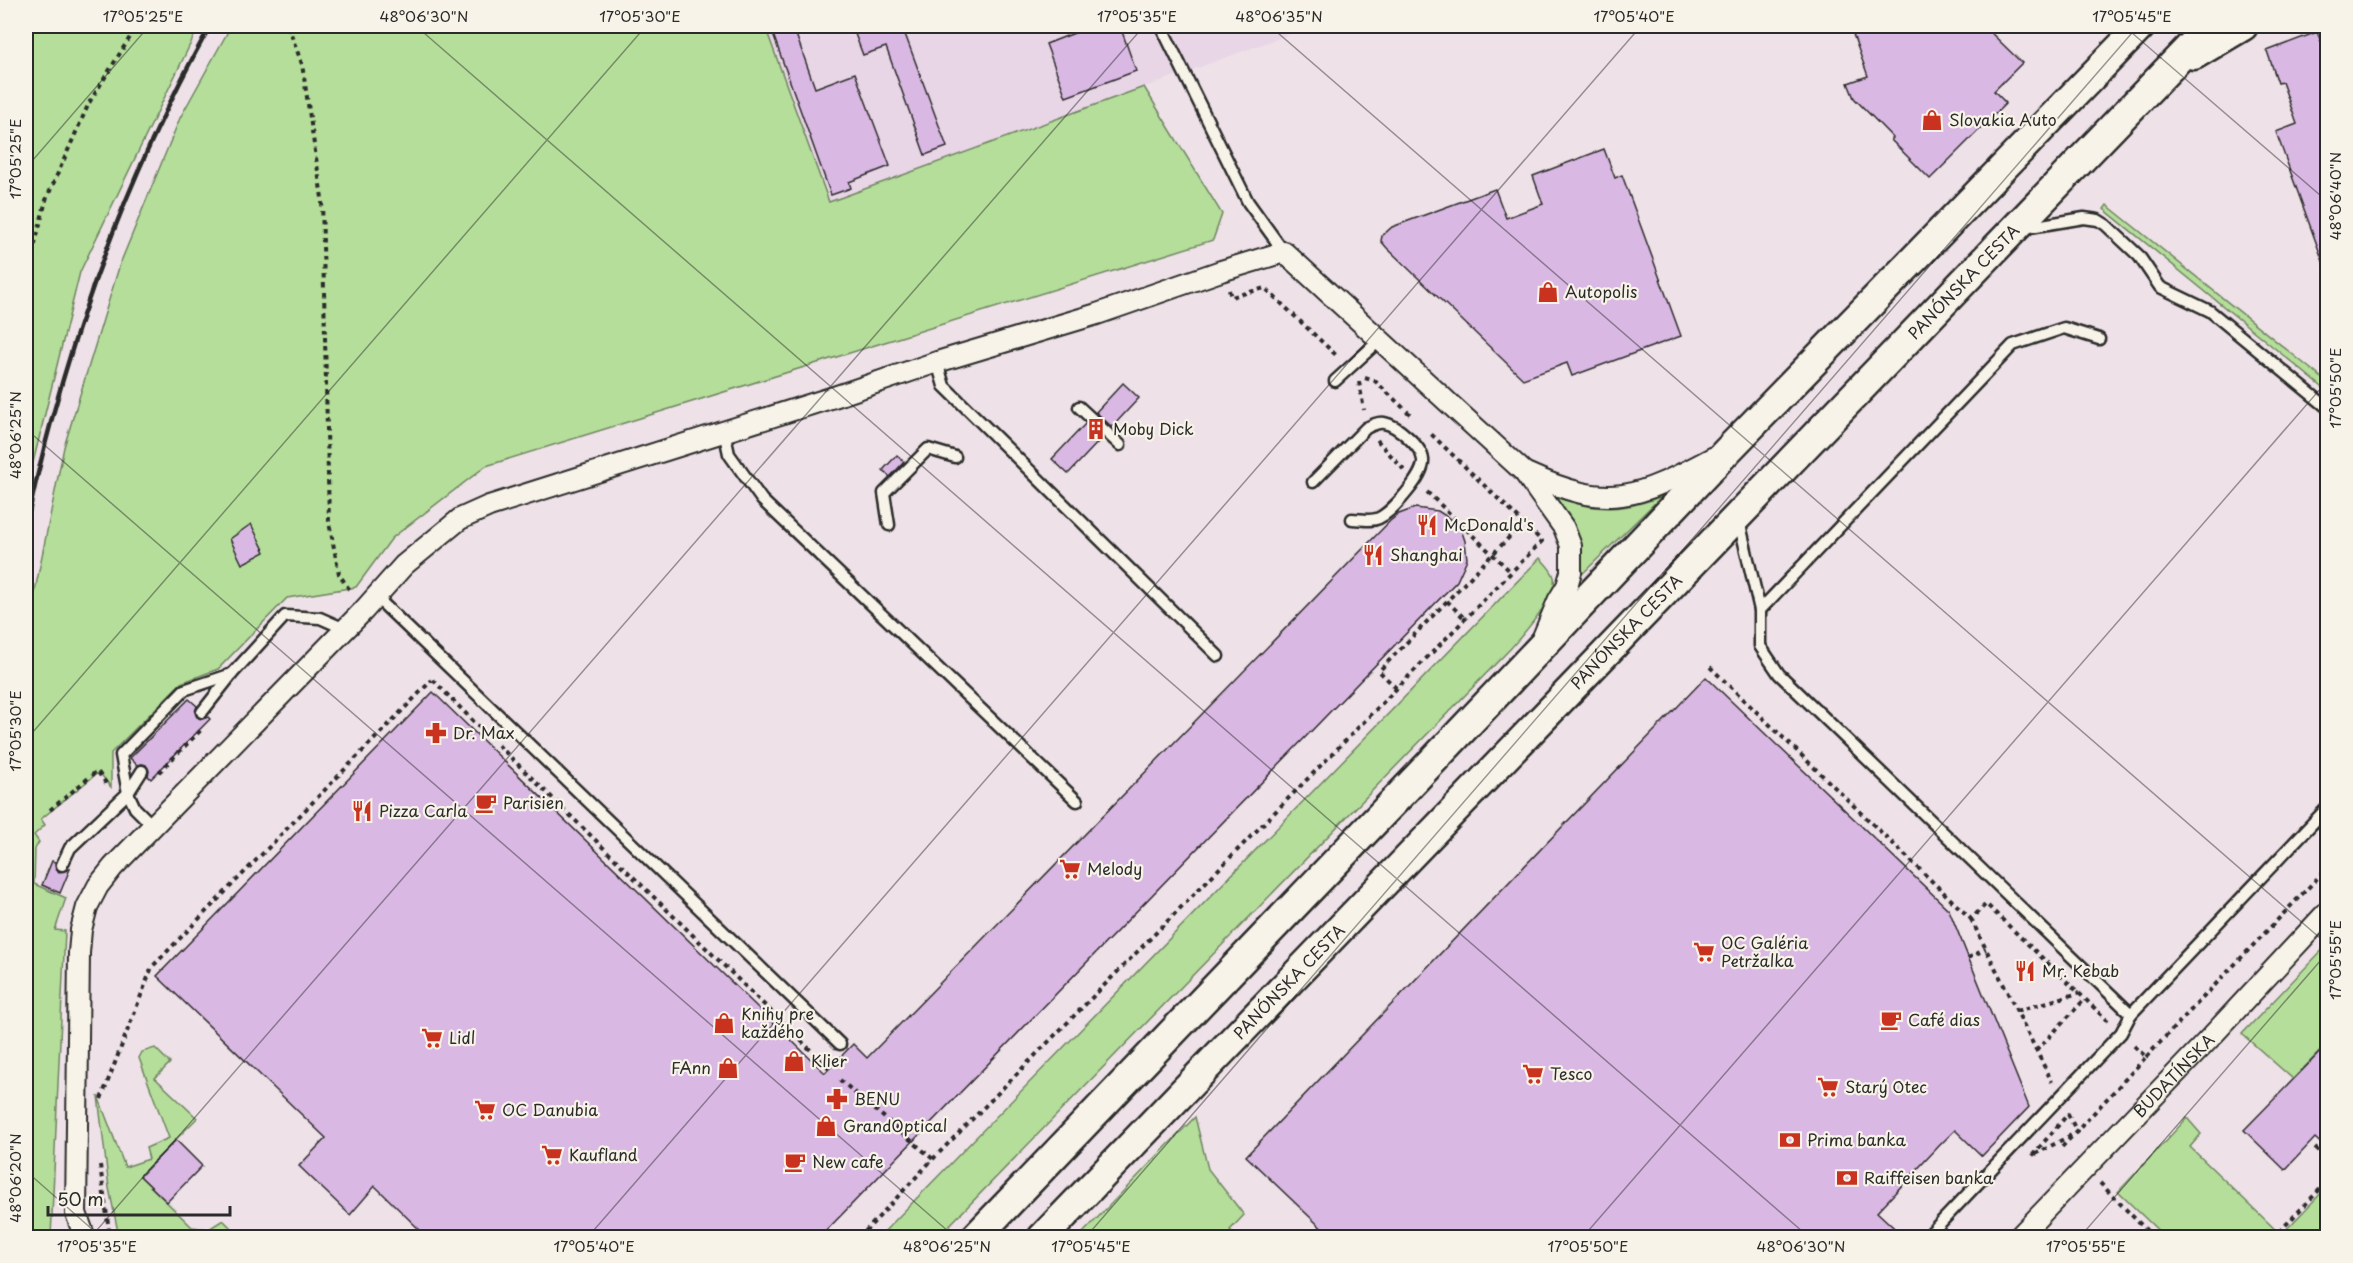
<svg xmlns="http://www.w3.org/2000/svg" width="2353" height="1263" font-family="'Playpen Sans',sans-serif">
	<rect width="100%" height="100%" fill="#eee1e7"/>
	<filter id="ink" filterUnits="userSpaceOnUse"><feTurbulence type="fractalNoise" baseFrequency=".0167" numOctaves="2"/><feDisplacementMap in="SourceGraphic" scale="12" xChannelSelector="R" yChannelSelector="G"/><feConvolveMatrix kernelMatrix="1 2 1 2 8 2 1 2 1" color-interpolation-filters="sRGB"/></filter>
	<g filter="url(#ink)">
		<path fill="#e8d5e6" d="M765,26H1312L829,202Z"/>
		<g fill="#b4de9a" stroke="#708462" stroke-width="1.5">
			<path d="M26,26H199L80,272L26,491Z"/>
			<path d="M231,26H765L829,202L1144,87L1222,214L1213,240L486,466L392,538L356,587L287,598L218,669L181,683L111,753V787L99,772L41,819L45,825L34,835L39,842L35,849L34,884L66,898L55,930L65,931L51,1237L26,1238V635L64,447L120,264L180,118Z"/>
			<path d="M2107,205L2327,382V391L2104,209Z"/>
			<path d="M1551,492C1587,513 1623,512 1662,496L1573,583C1592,548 1573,520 1551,492Z"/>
			<path d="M1540,558C1545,563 1552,570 1554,577C1558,596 1523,634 1511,648L938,1237H879Z"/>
			<path d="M2327,945V1044L2293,1079L2242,1034Z"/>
			<path d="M155,1048L170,1063L155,1078L197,1118L140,1176L192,1227L209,1229L223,1220L240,1237H119L109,1188L98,1096L125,1167L149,1159L146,1148L169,1138L139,1058L142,1052Z"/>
			<path d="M1195,1117L1208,1169L1244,1215L1230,1230L1237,1237H1079Z"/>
			<path d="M2187,1118L2201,1134L2190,1147L2281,1235L2327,1187V1237H2165L2118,1192Z"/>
		</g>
		<g fill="#dab8e4" stroke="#2b2b2b" stroke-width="1.5">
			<path d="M770,26H793L815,88L855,73L890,166L849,182L851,188L831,195Z"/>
			<path d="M852,26H902L947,147L925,155L886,47L863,55Z"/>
			<path d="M1074,26H1120L1136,71L1066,97L1046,44L1077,32Z"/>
			<path d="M1850,26H1984L2022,63L1994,91L2006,103L1930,179L1891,140L1893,138L1854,98L1848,83L1868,76Z"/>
			<path d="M2317,32L2328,59V266L2325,267L2276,132L2297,124L2282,82L2278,83L2267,51Z"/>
			<path d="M1604,149L1615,178L1622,175L1681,336L1572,376L1567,363L1523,379L1387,248L1381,241L1382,236L1392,227L1495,189L1506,218L1543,204L1533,176Z"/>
			<path d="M1123,383L1139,398L1112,427L1096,412Z"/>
			<path d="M1086,423L1102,438L1068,474L1052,459Z"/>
			<path d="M897,455L904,462L890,477L883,470Z"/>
			<path d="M1415,508L1438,511L1452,520L1462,532L1465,541L1467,559L1457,581L819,1238H428L375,1186L350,1215L299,1166L326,1138L157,976L433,692L825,1073L853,1044L867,1058L1390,521L1399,514Z"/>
			<path d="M251,524L265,552L242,564L230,539Z"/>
			<path d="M1706,677L1949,910L2029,1107L1982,1156L1955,1130L1939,1146L1877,1212L1905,1238H1332L1246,1156Z"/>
			<path d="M189,699L197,706L195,712L197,717L202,719L208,717L210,719L151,779L148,776L149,771L146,765L142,764L137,765L130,758Z"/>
			<path d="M52,861L55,862L56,869L59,872L70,869L60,893L42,885Z"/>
			<path d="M2328,1044V1150L2315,1138L2285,1170L2244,1130Z"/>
			<path d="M176,1140L202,1166L167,1202L140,1176Z"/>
		</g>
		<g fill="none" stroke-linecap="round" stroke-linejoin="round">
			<defs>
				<g id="lane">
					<path d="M1161,26L1248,202L1284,252"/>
					<path d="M2024,228L2084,218L2098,220L2106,225L2139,256L2160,287L2210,311L2328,408"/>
					<path d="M937,362L944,386L1218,656"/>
					<path d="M1335,381L1381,339"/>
					<path d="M1079,407L1120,445"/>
					<path d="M724,431L729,454L762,500L1077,801"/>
					<path d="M1313,482L1366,428C1372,425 1378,422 1384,423C1397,425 1422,447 1423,460C1425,475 1392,512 1379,518C1371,522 1361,519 1352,519"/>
					<path d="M1739,521L1760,610V646L1779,674L2131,1014L2328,807"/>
					<path d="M889,525L884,493L928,449L955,457"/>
					<path d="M376,597L840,1044"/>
					<path d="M1760,610L2013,345L2064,328L2099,339"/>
					<path d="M202,712L232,674L285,616L320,618L345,629"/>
					<path d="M142,771L128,793L135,808L152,825"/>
					<path d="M62,865L70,848L128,793L121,755L184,690L232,674"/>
					<path d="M1926,1238L2121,1033L2131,1014"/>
				</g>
				<g id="street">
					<path d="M1526,473C1610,511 1635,499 1712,458"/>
					<path d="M85,1238L76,1213L79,953L81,930L87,907L98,886L113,867L364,610L404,565L460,519L489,506L837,396L937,362L1097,314L1221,271L1284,252L1524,472L1564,528L1571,546V572L1567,586L1558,601L1543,637"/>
					<path id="s1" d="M2018,1238L2209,1039L2328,911"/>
				</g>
				<g id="secondary">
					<path d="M2194,55L2243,26"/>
					<path d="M975,1238L1448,745L1728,450L2141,26"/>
					<path id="s2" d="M1042,1238L2210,26"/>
				</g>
			</defs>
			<use href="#lane" stroke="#2b2b2b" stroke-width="15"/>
			<use href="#street" stroke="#2b2b2b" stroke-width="24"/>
			<use href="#secondary" stroke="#2b2b2b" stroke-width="33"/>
			<g stroke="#2b2b2b" stroke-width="4" stroke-dasharray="4.5 4.5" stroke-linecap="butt">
				<path d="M288,26L302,64L322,198L329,522L339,574L351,592"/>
				<path d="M26,280L46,200L89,103L137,26"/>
				<path d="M1229,290L1231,297L1265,288L1338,357"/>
				<path d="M1365,378L1375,381L1412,416"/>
				<path d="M1359,382L1364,410"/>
				<path d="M1377,440L1404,470"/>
				<path d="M1427,492L1511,572"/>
				<path d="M1447,601L1465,619"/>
				<path d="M1710,667L1971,919L1986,904L2108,1021"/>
				<path d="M433,680L486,734"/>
				<path d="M1396,688L1379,671L1523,523"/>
				<path d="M498,745L829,1068"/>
				<path d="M159,772L203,728"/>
				<path d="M50,810L97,771L109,787"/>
				<path d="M1971,919L2052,1082"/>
				<path d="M1968,958L1986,949"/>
				<path d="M2017,1011L2079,993"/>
				<path d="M2036,1051L2085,999"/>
				<path d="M2146,1057L2328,867"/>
				<path d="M840,1080L933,1159"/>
				<path d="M101,1099L152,967L432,680"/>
				<path d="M2068,1114L2077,1132L2032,1156Z"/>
				<path d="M2062,1147L2146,1057L2132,1044"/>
				<path d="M2315,1148L2328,1159"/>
				<path d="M100,1165L110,1238"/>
				<path d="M2100,1183L2154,1238"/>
				<path d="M859,1238L933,1159L1542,541L1430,433"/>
				<path d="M2273,1238L2328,1181"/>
			</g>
			<use href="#lane" stroke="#f7f3e8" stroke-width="10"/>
			<use href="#street" stroke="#f7f3e8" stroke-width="20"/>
			<use href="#secondary" stroke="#f7f3e8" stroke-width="28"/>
			<path stroke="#2b2b2b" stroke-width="4.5" d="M26,526C63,352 123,182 210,26"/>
		</g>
	</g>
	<path fill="none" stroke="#2b2b2b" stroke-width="1.5" stroke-opacity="0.45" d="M416,26L1810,1238M1270,26L2328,945M2124,26L2328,202M26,168L149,26M26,429L956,1238M26,740L646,26M26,1171L102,1238M90,1238L1144,26M587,1238L1641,26M1085,1238L2138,26M1582,1238L2328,380M2079,1238L2328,952"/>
	<defs>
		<symbol id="shop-bare" viewBox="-9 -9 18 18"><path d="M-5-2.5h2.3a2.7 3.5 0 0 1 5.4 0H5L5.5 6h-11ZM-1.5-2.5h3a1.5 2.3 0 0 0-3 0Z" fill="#c8321e" stroke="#f7f3e8" stroke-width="2.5" paint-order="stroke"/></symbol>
		<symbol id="building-bare" viewBox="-9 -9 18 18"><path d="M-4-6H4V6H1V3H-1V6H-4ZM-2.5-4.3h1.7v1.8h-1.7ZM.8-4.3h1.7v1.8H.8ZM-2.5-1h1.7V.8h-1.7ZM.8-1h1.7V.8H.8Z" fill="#c8321e" stroke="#f7f3e8" stroke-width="2.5" paint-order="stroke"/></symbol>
		<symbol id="restaurant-bare" viewBox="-9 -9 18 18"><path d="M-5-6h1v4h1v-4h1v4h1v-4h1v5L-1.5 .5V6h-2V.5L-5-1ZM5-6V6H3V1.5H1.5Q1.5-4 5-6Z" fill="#c8321e" stroke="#f7f3e8" stroke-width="2.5" paint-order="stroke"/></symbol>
		<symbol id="pharmacy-bare" viewBox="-9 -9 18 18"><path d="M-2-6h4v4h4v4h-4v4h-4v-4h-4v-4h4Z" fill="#c8321e" stroke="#f7f3e8" stroke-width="2.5" paint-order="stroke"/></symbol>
		<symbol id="cafe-bare" viewBox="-9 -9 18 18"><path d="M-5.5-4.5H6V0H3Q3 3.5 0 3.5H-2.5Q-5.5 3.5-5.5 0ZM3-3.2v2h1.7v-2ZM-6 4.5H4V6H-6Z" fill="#c8321e" stroke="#f7f3e8" stroke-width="2.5" paint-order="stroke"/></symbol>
		<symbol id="supermarket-bare" viewBox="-9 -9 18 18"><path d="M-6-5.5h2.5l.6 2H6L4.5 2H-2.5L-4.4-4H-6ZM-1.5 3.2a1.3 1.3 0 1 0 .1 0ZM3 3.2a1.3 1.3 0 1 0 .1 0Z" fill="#c8321e" stroke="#f7f3e8" stroke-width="2.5" paint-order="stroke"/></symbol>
		<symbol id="bank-bare" viewBox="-9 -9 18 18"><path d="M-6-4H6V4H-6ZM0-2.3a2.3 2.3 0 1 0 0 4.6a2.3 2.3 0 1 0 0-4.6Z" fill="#c8321e" stroke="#f7f3e8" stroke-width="2.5" paint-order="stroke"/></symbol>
	</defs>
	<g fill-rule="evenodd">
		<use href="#shop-bare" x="1917" y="105" width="30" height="30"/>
		<use href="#shop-bare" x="1533" y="277" width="30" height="30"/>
		<use href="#building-bare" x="1081" y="414" width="30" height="30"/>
		<use href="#restaurant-bare" x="1412" y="510" width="30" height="30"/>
		<use href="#restaurant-bare" x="1358" y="540" width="30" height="30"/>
		<use href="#pharmacy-bare" x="421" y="718" width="30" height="30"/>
		<use href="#cafe-bare" x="471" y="788" width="30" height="30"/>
		<use href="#restaurant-bare" x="347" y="796" width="30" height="30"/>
		<use href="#supermarket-bare" x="1055" y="854" width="30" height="30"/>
		<use href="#supermarket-bare" x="1689" y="937" width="30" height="30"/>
		<use href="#restaurant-bare" x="2010" y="956" width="30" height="30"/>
		<use href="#cafe-bare" x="1876" y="1005" width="30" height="30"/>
		<use href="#shop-bare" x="709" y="1008" width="30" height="30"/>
		<use href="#supermarket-bare" x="417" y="1023" width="30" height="30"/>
		<use href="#shop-bare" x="779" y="1046" width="30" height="30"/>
		<use href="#shop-bare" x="713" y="1053" width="30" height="30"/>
		<use href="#supermarket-bare" x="1518" y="1059" width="30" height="30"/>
		<use href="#supermarket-bare" x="1813" y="1072" width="30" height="30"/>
		<use href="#pharmacy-bare" x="822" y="1084" width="30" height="30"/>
		<use href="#supermarket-bare" x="470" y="1095" width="30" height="30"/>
		<use href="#shop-bare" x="811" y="1111" width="30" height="30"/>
		<use href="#bank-bare" x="1775" y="1125" width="30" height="30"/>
		<use href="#supermarket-bare" x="537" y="1140" width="30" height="30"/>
		<use href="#cafe-bare" x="780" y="1147" width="30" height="30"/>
		<use href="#bank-bare" x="1832" y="1163" width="30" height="30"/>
	</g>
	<g text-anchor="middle" stroke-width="4.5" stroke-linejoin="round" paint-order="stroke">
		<g font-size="16" fill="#2b2b2b" stroke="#f7f3e8" text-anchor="start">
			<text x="1949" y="126">Slovakia Auto</text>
			<text x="1565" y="298">Autopolis</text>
			<text x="1113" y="435">Moby Dick</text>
			<text x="1444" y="531">McDonald's</text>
			<text x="1390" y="561">Shanghai</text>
			<text x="453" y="739">Dr. Max</text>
			<text x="503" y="809">Parisien</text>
			<text x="379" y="817">Pizza Carla</text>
			<text x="1087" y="875">Melody</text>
			<text x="1721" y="949">OC Galéria<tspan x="1721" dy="18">Petržalka</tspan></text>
			<text x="2042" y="977">Mr. Kebab</text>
			<text x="741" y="1020">Knihy pre<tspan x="741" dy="18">každého</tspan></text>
			<text x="1908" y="1026">Café dias</text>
			<text x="449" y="1044">Lidl</text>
			<text x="811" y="1067">Klier</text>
			<text x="711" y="1074" text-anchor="end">FAnn</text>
			<text x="1550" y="1080">Tesco</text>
			<text x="1845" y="1093">Starý Otec</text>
			<text x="854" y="1105">BENU</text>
			<text x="502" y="1116">OC Danubia</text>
			<text x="843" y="1132">GrandOptical</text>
			<text x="1807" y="1146">Prima banka</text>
			<text x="569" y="1161">Kaufland</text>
			<text x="812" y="1168">New cafe</text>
			<text x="1864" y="1184">Raiffeisen banka</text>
		</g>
		<g font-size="16" fill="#2b2b2b" stroke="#f7f3e8">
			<text dy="6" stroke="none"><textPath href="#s2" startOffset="1328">PANÓNSKA CESTA</textPath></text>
			<text dy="6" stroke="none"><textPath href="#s2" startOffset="842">PANÓNSKA CESTA</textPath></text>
			<text dy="6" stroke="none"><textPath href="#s2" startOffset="356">PANÓNSKA CESTA</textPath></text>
			<text dy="6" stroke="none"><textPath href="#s1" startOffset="225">BUDATÍNSKA</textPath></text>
		</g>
	</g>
	<rect width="2353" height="1263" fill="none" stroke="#f7f3e8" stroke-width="66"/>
	<path d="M48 1206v9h182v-9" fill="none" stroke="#2b2b2b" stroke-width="3"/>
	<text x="57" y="1206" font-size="18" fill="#2b2b2b" stroke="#f7f3e8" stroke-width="4.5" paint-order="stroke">50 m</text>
	<rect x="33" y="33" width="2287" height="1197" fill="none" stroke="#2b2b2b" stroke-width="2"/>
	<g font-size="15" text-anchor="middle" fill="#2b2b2b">
		<text x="143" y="22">17°05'25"E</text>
		<text x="424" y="22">48°06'30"N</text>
		<text x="640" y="22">17°05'30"E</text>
		<text x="1137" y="22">17°05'35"E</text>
		<text x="1279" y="22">48°06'35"N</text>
		<text x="1634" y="22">17°05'40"E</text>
		<text x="2132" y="22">17°05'45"E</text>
		<text transform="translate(16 159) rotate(-90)" y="5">17°05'25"E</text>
		<text transform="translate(2336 196) rotate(-90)" y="5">48°06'40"N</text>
		<text transform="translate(2336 388) rotate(-90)" y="5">17°05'50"E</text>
		<text transform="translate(16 435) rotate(-90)" y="5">48°06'25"N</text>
		<text transform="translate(16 731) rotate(-90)" y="5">17°05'30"E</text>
		<text transform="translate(2336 960) rotate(-90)" y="5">17°05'55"E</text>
		<text transform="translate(16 1178) rotate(-90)" y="5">48°06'20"N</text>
		<text x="97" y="1252">17°05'35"E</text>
		<text x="594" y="1252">17°05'40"E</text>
		<text x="947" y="1252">48°06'25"N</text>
		<text x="1091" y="1252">17°05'45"E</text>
		<text x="1588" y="1252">17°05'50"E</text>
		<text x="1801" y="1252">48°06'30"N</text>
		<text x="2086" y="1252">17°05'55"E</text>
	</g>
</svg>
